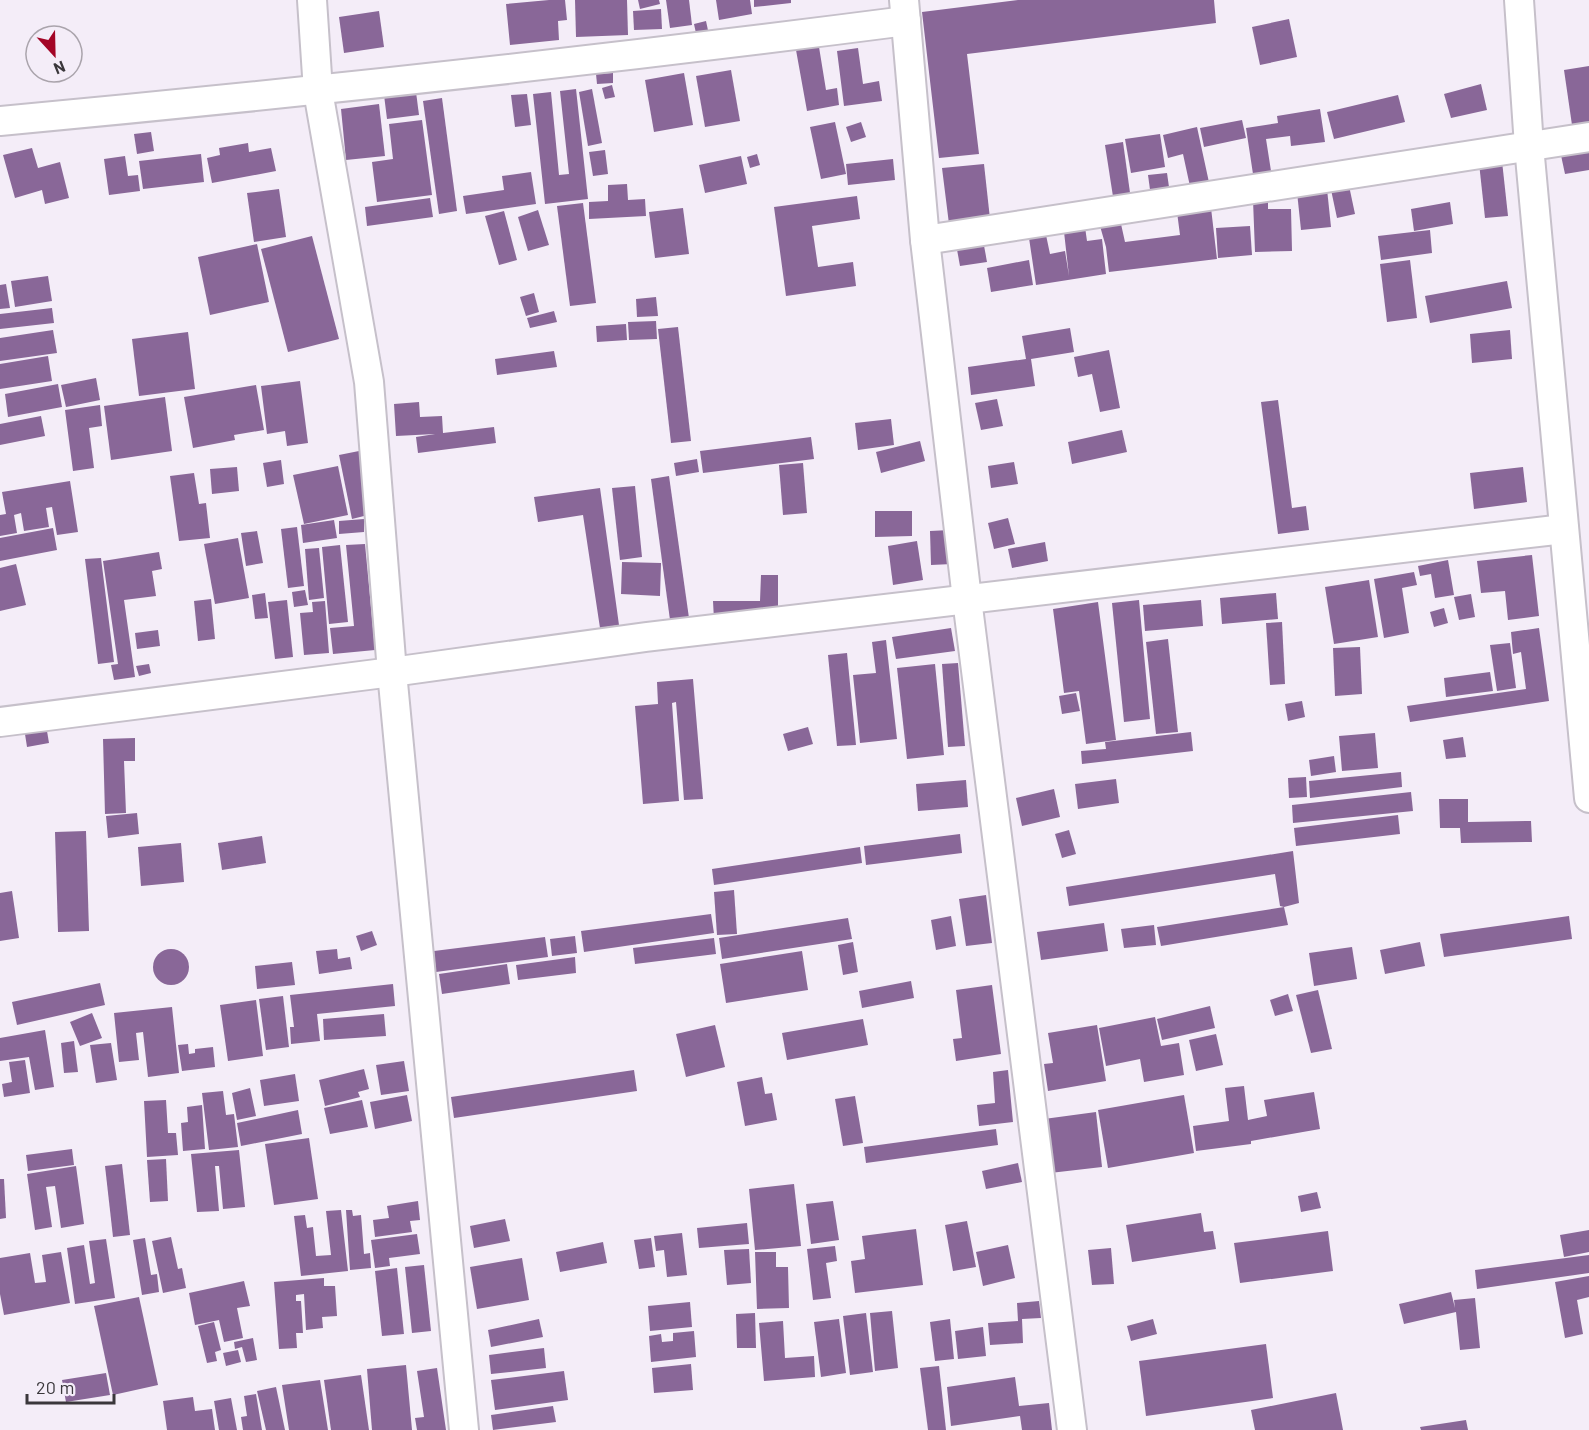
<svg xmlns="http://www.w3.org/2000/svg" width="1589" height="1430" font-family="Barlow,sans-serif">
	<rect width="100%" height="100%" fill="#f4edf8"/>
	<g fill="#896798">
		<path d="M549,0H565L567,20L558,21L559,40L510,45L506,4Z"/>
		<path d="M575,0H627L628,35L576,37Z"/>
		<path d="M638,0H659L660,4L640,9Z"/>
		<path d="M666,0H689L692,25L670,28Z"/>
		<path d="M716,0H750L752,14L719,20Z"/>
		<path d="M754,0H791V3L754,7Z"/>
		<path d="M1018,0H1214L1216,23L967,54L979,154L939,158L922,12Z"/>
		<path d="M661,9L662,29L634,30L633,11Z"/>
		<path d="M379,11L384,47L344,53L339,17Z"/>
		<path d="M1289,19L1297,57L1260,65L1252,27Z"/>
		<path d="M706,21L709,35L697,38L694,24Z"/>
		<path d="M819,47L826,90L837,88L839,105L807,111L796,50Z"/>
		<path d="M858,48L863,84L879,81L882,101L844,106L837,51Z"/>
		<path d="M1589,66V122L1572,125L1564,70Z"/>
		<path d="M731,70L740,121L705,127L696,76Z"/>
		<path d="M613,73V83L597,84L596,74Z"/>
		<path d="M684,73L693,125L654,132L645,80Z"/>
		<path d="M1481,84L1487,110L1451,118L1444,94Z"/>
		<path d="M612,85L615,97L605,99L602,88Z"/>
		<path d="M576,89L588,199L545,204L533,94L551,92L559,175L569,174L560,91Z"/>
		<path d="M592,89L602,143L588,146L579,92Z"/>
		<path d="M416,92L419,115L387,119L384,95Z"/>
		<path d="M527,94L531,125L515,127L511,95Z"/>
		<path d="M1398,95L1405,122L1334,139L1327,112Z"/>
		<path d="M442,98L457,211L439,214L423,101Z"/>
		<path d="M379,104L385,156L346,160L341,109Z"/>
		<path d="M1320,109L1325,142L1291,146L1290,136L1266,139L1271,171L1253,174L1246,128L1278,123L1277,116Z"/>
		<path d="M422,120L432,195L377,202L372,162L393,159L389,124Z"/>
		<path d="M1242,120L1246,138L1204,147L1200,128Z"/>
		<path d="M835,122L846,174L821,179L810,127Z"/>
		<path d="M861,122L866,137L851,142L846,127Z"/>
		<path d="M1197,127L1210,187L1191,191L1183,154L1168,158L1163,135Z"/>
		<path d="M151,132L154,151L137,154L134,134Z"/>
		<path d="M1160,134L1165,167L1131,173L1125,139Z"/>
		<path d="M1589,141V170L1565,174L1559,146Z"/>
		<path d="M1123,142L1131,200L1114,203L1105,145Z"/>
		<path d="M248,143L249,152L271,148L276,171L212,183L207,158L220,155L219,148Z"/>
		<path d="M32,148L38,168L60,162L69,198L45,204L42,190L15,198L3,155Z"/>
		<path d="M605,150L608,174L593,176L589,152Z"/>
		<path d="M201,154L204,182L143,189L139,161Z"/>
		<path d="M757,154L760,165L750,168L747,157Z"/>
		<path d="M125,156L128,176L138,175L140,191L109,195L104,159Z"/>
		<path d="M741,156L747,184L705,193L699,165Z"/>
		<path d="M893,159L895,180L848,185L846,164Z"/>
		<path d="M1502,161L1508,216L1485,218L1479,163Z"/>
		<path d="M984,164L990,219L949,224L942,168Z"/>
		<path d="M531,172L536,204L466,214L463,196L504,190L502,176Z"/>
		<path d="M1167,173L1170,194L1151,197L1148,175Z"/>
		<path d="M1348,181L1355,214L1337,218L1330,185Z"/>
		<path d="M627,184L628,200L645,199L646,216L589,219V202L608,201V185Z"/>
		<path d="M279,189L286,237L254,242L247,193Z"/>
		<path d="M1327,189L1331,227L1301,230L1297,192Z"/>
		<path d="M857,196L860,219L812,226L818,267L853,262L856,286L786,296L774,207Z"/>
		<path d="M430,198L433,217L367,226L365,207Z"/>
		<path d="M1253,200H1268V209H1291L1292,251L1255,252Z"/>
		<path d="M1450,202L1453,224L1414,231L1411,209Z"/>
		<path d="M583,203L596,303L570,306L557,206Z"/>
		<path d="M683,208L689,254L655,258L649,212Z"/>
		<path d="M1211,208L1217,259L1109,272L1106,247L1098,219L1119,215L1125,242L1180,235L1177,212Z"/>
		<path d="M538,210L549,245L528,251L518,217Z"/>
		<path d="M504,211L517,260L499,265L485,216Z"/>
		<path d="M1084,220L1087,241L1102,239L1106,274L1036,285L1029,238L1046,235L1050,254L1065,251L1069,276L1063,223Z"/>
		<path d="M1250,226L1252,255L1218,258L1216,228Z"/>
		<path d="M1430,230L1432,253L1381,260L1378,236Z"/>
		<path d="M312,236L339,339L288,352L261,249Z"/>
		<path d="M983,240L987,262L960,266L956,244Z"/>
		<path d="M257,244L269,302L210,315L198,257Z"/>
		<path d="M1029,260L1033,285L991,292L987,268Z"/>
		<path d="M1410,260L1417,318L1387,322L1380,264Z"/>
		<path d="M48,276L52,301L15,307L11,281Z"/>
		<path d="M1507,281L1512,308L1430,323L1425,296Z"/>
		<path d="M6,284L10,308L0,309V285Z"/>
		<path d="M534,293L539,312L526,316L520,297Z"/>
		<path d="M656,297L658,316L637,317L636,299Z"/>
		<path d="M52,308L54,323L0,329V314Z"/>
		<path d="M554,311L557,322L530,328L527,318Z"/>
		<path d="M656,321L657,339L629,340L628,322Z"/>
		<path d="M626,324L627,340L597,342L596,326Z"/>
		<path d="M678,327L691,441L671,443L658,329Z"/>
		<path d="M1070,328L1074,352L1031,359L1035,386L971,395L968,367L1026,359L1022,336Z"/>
		<path d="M53,330L57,353L0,361V338Z"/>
		<path d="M1510,330L1512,359L1472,363L1470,334Z"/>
		<path d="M188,332L195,389L139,396L132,339Z"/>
		<path d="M1109,350L1120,408L1100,412L1092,374L1078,377L1074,357Z"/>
		<path d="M554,351L557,367L497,375L495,359Z"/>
		<path d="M48,356L52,381L0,389V364Z"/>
		<path d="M96,378L100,400L66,407L61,385Z"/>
		<path d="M300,381L308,443L287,446L285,431L267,434L261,386Z"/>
		<path d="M58,384L62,407L8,417L5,394Z"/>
		<path d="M256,385L264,430L234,435L235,440L193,448L184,397Z"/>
		<path d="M165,397L172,451L111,460L104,406Z"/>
		<path d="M997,399L1003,426L981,430L975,403Z"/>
		<path d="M1278,400L1292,508L1306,506L1309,530L1278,534L1261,402Z"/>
		<path d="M419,402L420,417L442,416L443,433L494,427L496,443L418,453L416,437L435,434L396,436L394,404Z"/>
		<path d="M100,405L102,426L89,428L94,468L73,471L65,410Z"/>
		<path d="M41,416L45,436L0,445V424Z"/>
		<path d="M891,419L894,445L858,450L855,423Z"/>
		<path d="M1122,430L1127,452L1072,464L1068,442Z"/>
		<path d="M811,437L814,459L703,473L700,451Z"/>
		<path d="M920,441L925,461L881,473L876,452Z"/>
		<path d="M359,451L372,514L352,519L339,455Z"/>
		<path d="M697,459L699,472L676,476L674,463Z"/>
		<path d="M281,460L284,484L267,487L263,463Z"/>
		<path d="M1014,462L1018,484L991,488L988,466Z"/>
		<path d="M803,463L807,513L783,515L779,465Z"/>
		<path d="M338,466L348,515L304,524L293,475Z"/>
		<path d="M237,467L239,491L212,494L210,469Z"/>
		<path d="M1523,467L1527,502L1474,509L1470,473Z"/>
		<path d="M194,473L199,504L206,503L210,538L179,541L170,476Z"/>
		<path d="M669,476L689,618L670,620L651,479Z"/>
		<path d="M70,481L78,532L57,535L52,507L46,508L49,527L24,531L21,513L14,515L17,533L0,536V515L6,514L2,492Z"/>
		<path d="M635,486L642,557L620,560L612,488Z"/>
		<path d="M600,488L619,625L600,628L583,515L538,522L534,497Z"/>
		<path d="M875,511H912V536L875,537Z"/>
		<path d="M1008,518L1015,544L994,549L988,523Z"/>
		<path d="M364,519V532L339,534V521Z"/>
		<path d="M334,520L337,538L303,543L301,525Z"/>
		<path d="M297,527L304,586L288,588L281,529Z"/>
		<path d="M53,528L57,550L0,561V538Z"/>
		<path d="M950,530L952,564L931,565L930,531Z"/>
		<path d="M257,531L263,563L246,566L241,533Z"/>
		<path d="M238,538L249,598L215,604L204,544Z"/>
		<path d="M917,541L923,580L893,585L888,546Z"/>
		<path d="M1045,542L1048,561L1012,568L1008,549Z"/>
		<path d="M365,544L375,650L333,654L330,628L354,626L346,545Z"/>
		<path d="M340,545L348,622L329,624L322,547Z"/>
		<path d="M319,548L324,598L309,600L305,549Z"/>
		<path d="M159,552L162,569L152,571L156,596L124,600L135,677L114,680L111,665L118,664L103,561Z"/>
		<path d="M1532,555L1539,616L1508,620L1505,591L1481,593L1477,561Z"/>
		<path d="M101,558L114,662L98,664L85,559Z"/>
		<path d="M1448,560L1454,595L1435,598L1431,574L1420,576L1418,566Z"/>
		<path d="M622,562L661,563L660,596L621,594Z"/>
		<path d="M16,564L26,605L0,611V568Z"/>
		<path d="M1414,572L1417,585L1402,588L1409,633L1384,638L1374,579Z"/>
		<path d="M761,575H778V619L714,620L713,601H760Z"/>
		<path d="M1369,580L1378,637L1334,644L1325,587Z"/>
		<path d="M305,590L308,605L294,607L292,592Z"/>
		<path d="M265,593L268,618L255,619L252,595Z"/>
		<path d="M1276,593L1278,619L1222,624L1220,598Z"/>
		<path d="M1471,594L1475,617L1459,620L1454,597Z"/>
		<path d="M211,599L215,639L198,641L194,601Z"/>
		<path d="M287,600L293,657L275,659L268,602Z"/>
		<path d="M1139,600L1150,719L1124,722L1112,603Z"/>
		<path d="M1201,600L1203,626L1145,631L1143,605Z"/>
		<path d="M325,601L329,653L304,655L300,613L313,612L312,602Z"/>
		<path d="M1098,602L1116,740L1086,744L1079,691L1064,693L1053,609Z"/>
		<path d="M1444,608L1448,623L1434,627L1430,612Z"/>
		<path d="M1282,622L1285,684L1270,685L1266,623Z"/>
		<path d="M951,628L955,651L896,659L892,637Z"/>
		<path d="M1539,628L1549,701L1410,722L1407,706L1526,689L1521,652L1513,654L1511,632Z"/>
		<path d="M158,630L160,646L137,649L135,633Z"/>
		<path d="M1168,639L1178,732L1156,734L1146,642Z"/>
		<path d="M886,640L897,739L860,743L853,675L876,673L872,642Z"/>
		<path d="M1510,643L1516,688L1497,691L1490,645Z"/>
		<path d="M1360,647L1362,694L1335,696L1333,648Z"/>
		<path d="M847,653L856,745L837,746L828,655Z"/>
		<path d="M958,663L965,746L948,747L942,664Z"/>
		<path d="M149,664L151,673L139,676L136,666Z"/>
		<path d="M935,664L944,755L907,759L897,668Z"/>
		<path d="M1490,672L1493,691L1446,697L1444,678Z"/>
		<path d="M693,679L703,799L684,800L676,702L672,703L679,801L643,804L635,706L658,704L657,682Z"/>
		<path d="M1076,693L1080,711L1062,714L1059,696Z"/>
		<path d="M1302,701L1305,717L1288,721L1285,704Z"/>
		<path d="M808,727L813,744L788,751L783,734Z"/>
		<path d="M47,731L49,743L27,747L25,734Z"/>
		<path d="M1191,732L1193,751L1082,764L1081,751L1106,749L1105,742Z"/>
		<path d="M1375,733L1378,768L1342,771L1339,736Z"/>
		<path d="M1463,737L1466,757L1446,759L1443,740Z"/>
		<path d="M135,738V761H124L126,813L105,814L103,739Z"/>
		<path d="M1334,756L1336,772L1311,776L1309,760Z"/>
		<path d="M1401,772L1402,787L1310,798L1309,781Z"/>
		<path d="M1306,777L1307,797L1289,798L1288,778Z"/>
		<path d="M1116,779L1119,803L1078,809L1075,784Z"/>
		<path d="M966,780L968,807L918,811L916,784Z"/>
		<path d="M1054,789L1060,817L1022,826L1016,798Z"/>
		<path d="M1411,792L1413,811L1293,823L1292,805Z"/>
		<path d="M1439,799H1468V822L1531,821L1532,842L1461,843L1460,828H1440Z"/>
		<path d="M137,813L139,834L108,838L106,816Z"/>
		<path d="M1398,815L1400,834L1296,846L1294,828Z"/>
		<path d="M1069,830L1076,854L1062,858L1055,834Z"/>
		<path d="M86,831L89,931L58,932L55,832Z"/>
		<path d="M960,834L962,853L866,865L864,846Z"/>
		<path d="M262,836L266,863L222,870L218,843Z"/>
		<path d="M181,843L184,882L141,886L138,847Z"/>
		<path d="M860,847L862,863L714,885L712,869Z"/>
		<path d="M1293,851L1299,903L1284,907L1288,925L1161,946L1157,927L1284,907L1280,906L1275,874L1069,906L1066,887Z"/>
		<path d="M734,890L737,934L717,935L714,892Z"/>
		<path d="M12,891L19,938L0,941V893Z"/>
		<path d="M986,895L992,943L966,946L959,899Z"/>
		<path d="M711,914L714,933L584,952L581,931Z"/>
		<path d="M951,916L956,946L936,950L931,920Z"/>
		<path d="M1569,916L1572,939L1444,957L1440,934Z"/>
		<path d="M848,918L852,939L722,959L719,938Z"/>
		<path d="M1104,923L1108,951L1041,960L1037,932Z"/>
		<path d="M1154,925L1156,945L1124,948L1121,929Z"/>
		<path d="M372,931L377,945L361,951L356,936Z"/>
		<path d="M575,936L577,953L552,956L550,939Z"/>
		<path d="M545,937L548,957L436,972L434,951Z"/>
		<path d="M714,938L716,954L635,964L633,948Z"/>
		<path d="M853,942L858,972L843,975L838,945Z"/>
		<path d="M1420,942L1425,966L1385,974L1380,950Z"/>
		<path d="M1352,947L1357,979L1314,986L1309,953Z"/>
		<circle cx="171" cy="967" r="18"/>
		<path d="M337,949L338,959L350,957L352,969L319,974L316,951Z"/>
		<path d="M802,951L808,990L726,1003L720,964Z"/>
		<path d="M575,957L576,973L518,980L516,965Z"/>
		<path d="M292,962L295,985L257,989L255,966Z"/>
		<path d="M507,964L510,984L442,994L439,974Z"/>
		<path d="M911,981L914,998L862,1008L859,991Z"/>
		<path d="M100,983L105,1005L17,1025L12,1002Z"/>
		<path d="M393,984L395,1006L317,1014L320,1041L291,1044L290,1027H294L290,995Z"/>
		<path d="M992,985L1001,1054L956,1061L953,1039L962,1038L956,990Z"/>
		<path d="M1318,990L1332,1049L1311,1053L1296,995Z"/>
		<path d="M1288,994L1293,1011L1275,1016L1270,1000Z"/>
		<path d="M283,996L289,1047L266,1050L259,999Z"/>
		<path d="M256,1000L263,1056L228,1061L220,1005Z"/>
		<path d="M1210,1006L1215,1028L1162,1040L1157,1019Z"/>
		<path d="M172,1007L179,1073L148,1077L143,1032L136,1033L139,1060L119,1062L114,1013Z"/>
		<path d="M92,1013L102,1038L80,1046L70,1022Z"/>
		<path d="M384,1014L386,1036L324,1040L323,1019Z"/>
		<path d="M1155,1017L1161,1046L1179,1043L1184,1075L1144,1082L1140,1059L1106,1066L1099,1028Z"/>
		<path d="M863,1019L868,1045L787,1060L782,1033Z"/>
		<path d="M715,1025L725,1067L686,1077L676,1034Z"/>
		<path d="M1097,1025L1106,1081L1048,1091L1044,1064L1053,1063L1048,1033Z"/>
		<path d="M45,1030L54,1087L35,1090L29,1057L0,1061V1038Z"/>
		<path d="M1216,1034L1223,1065L1196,1071L1189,1040Z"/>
		<path d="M74,1041L78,1072L64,1073L61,1043Z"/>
		<path d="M111,1043L117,1080L96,1083L90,1045Z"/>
		<path d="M188,1044L189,1054L195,1053V1049L213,1047L215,1067L182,1071L178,1045Z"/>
		<path d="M25,1060L30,1093L4,1097L2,1084L12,1082L9,1062Z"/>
		<path d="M404,1061L409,1091L381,1095L376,1065Z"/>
		<path d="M364,1069L369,1089L358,1092L360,1097L325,1106L319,1080Z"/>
		<path d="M634,1070L637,1091L454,1118L451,1097Z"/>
		<path d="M1008,1070L1013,1122L979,1126L977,1105L995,1103L993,1072Z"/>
		<path d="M295,1074L299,1101L264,1106L260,1080Z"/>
		<path d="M762,1077L765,1094L772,1093L777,1120L745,1126L737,1082Z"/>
		<path d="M1244,1086L1248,1120L1267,1116L1264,1100L1314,1092L1320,1129L1251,1141V1144L1196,1151L1193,1126L1229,1121L1225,1088Z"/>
		<path d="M250,1088L256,1116L237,1120L232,1093Z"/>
		<path d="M223,1091L226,1115L234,1114L238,1147L209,1150L202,1093Z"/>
		<path d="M407,1095L412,1121L375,1129L370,1102Z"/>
		<path d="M1184,1095L1194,1153L1108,1168L1098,1110Z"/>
		<path d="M855,1096L863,1143L843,1146L835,1099Z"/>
		<path d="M166,1100L168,1133H176L178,1155L147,1157L144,1101Z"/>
		<path d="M362,1100L368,1127L330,1134L324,1108Z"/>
		<path d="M202,1105L205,1149L183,1151L181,1123L188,1122L187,1107Z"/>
		<path d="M298,1110L302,1134L241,1146L237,1123Z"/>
		<path d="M1096,1112L1102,1167L1050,1173L1044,1119Z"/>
		<path d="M996,1129L998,1145L866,1163L864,1147Z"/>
		<path d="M309,1138L318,1199L274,1205L265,1144Z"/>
		<path d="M72,1149L74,1165L28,1171L26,1155Z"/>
		<path d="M239,1150L245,1207L223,1209L219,1166H215L219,1211L197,1212L191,1154Z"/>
		<path d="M166,1159L168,1201L150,1202L147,1160Z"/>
		<path d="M1018,1163L1022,1182L986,1189L982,1171Z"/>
		<path d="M122,1164L130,1235L113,1237L105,1166Z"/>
		<path d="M76,1166L84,1224L61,1228L55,1186L46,1187L52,1227L35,1230L27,1174Z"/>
		<path d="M0,1179H4L6,1218L0,1219Z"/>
		<path d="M794,1184L801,1246L755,1250L749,1189Z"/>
		<path d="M1317,1192L1321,1208L1301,1212L1298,1196Z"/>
		<path d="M418,1201L420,1220L410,1221L412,1232L375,1237L373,1220L389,1218L387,1206Z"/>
		<path d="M833,1201L839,1240L811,1244L806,1204Z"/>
		<path d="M341,1210L348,1271L301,1276L294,1216L305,1215L307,1228L313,1227L316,1256L331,1255L326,1211Z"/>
		<path d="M346,1210H352L353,1216L361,1215L364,1254L370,1253L371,1268L350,1270Z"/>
		<path d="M1201,1213L1204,1232L1213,1231L1216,1249L1132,1262L1126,1225Z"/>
		<path d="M505,1219L510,1241L474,1248L470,1226Z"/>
		<path d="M967,1221L976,1267L953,1271L945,1225Z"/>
		<path d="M747,1223L749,1244L699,1248L697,1228Z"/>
		<path d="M916,1229L923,1285L855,1293L851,1261L865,1259L862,1236Z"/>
		<path d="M1589,1230V1252L1564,1257L1560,1235Z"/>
		<path d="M1328,1231L1333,1271L1240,1283L1234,1243Z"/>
		<path d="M682,1233L687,1275L667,1277L664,1250L656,1251L654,1236Z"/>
		<path d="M417,1234L420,1254L389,1258L390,1266L375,1268L371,1240Z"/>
		<path d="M171,1237L178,1269L182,1268L186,1288L163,1293L152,1241Z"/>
		<path d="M145,1238L151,1275L157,1274L159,1292L142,1295L133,1240Z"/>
		<path d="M651,1238L655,1267L639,1269L634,1240Z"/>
		<path d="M106,1239L115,1298L75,1304L67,1248L84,1245L90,1284L95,1283L89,1241Z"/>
		<path d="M603,1242L607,1263L560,1272L556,1252Z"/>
		<path d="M1008,1245L1015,1278L983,1286L976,1252Z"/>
		<path d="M835,1246L837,1261L826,1263L831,1298L813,1300L807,1249Z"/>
		<path d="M1111,1248L1114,1284L1092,1285L1088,1250Z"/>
		<path d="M749,1249L751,1283L727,1285L724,1250Z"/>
		<path d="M61,1252L70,1303L4,1315L0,1294V1258L30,1253L35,1283L46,1282L42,1255Z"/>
		<path d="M755,1252H776V1267H788L789,1308L757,1309Z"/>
		<path d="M1589,1255V1273L1477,1289L1475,1270Z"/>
		<path d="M522,1258L529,1300L477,1309L470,1267Z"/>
		<path d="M424,1265L431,1331L412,1333L405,1267Z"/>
		<path d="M397,1268L404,1334L382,1336L375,1271Z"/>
		<path d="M1589,1276V1297L1577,1300L1583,1334L1565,1338L1555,1282Z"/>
		<path d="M324,1278V1286H335L337,1316L322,1317L323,1328L306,1330L304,1294L296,1295V1301H301L303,1333H296L297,1348L279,1349L274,1282Z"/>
		<path d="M244,1281L250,1306L237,1308L243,1338L224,1342L219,1320L195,1325L189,1293Z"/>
		<path d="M1451,1292L1455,1308L1454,1300L1475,1298L1480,1348L1460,1350L1456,1312L1404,1324L1399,1304Z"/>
		<path d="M139,1297L158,1385L113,1395L94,1306Z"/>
		<path d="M1039,1301L1041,1318L1022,1319L1023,1343L990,1345L988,1323L1018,1321L1017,1303Z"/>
		<path d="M690,1302L692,1327L650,1331L648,1306Z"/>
		<path d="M892,1311L898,1368L875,1371L870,1313Z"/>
		<path d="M755,1313L756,1348H737L736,1314Z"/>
		<path d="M866,1313L873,1372L850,1375L843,1316Z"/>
		<path d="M539,1319L543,1337L491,1347L488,1330Z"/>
		<path d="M839,1319L846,1373L821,1377L814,1322Z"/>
		<path d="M950,1319L954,1359L935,1361L930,1322Z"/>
		<path d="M1153,1319L1157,1334L1131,1341L1127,1326Z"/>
		<path d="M783,1321L785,1358L814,1356L815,1377L764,1381L759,1323Z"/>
		<path d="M214,1322L221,1350L215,1352L217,1361L207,1363L198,1326Z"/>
		<path d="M983,1327L986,1356L958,1359L955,1331Z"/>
		<path d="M694,1331L696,1357L651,1362L649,1336L661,1334L662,1342L673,1341V1333Z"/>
		<path d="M253,1338L257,1360L246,1362L242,1347L235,1349L234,1342Z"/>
		<path d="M1266,1344L1273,1398L1146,1416L1139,1361Z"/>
		<path d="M544,1348L546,1368L491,1374L489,1355Z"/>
		<path d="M238,1350L241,1362L226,1366L223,1353Z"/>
		<path d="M691,1364L693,1390L654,1393L652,1368Z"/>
		<path d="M406,1365L412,1430H372L367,1369Z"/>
		<path d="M939,1366L946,1430H928L920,1368Z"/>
		<path d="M437,1368L446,1430H417L415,1418L424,1417L417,1371Z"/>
		<path d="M564,1371L568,1400L495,1410L491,1380Z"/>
		<path d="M106,1373L110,1395L66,1402L62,1380Z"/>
		<path d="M361,1375L369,1430H331L324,1380Z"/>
		<path d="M1015,1377L1019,1406L1049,1403L1052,1430H1022L1020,1416L951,1426L947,1387Z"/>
		<path d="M320,1380L328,1430H289L282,1385Z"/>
		<path d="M276,1387L285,1430H266L257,1391Z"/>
		<path d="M1336,1393L1343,1430H1255L1251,1410Z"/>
		<path d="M256,1394L262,1430H243L241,1417L247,1416L244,1396Z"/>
		<path d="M193,1397L195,1411L212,1409L215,1430H167L163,1401Z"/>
		<path d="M231,1398L237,1430H219L214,1401Z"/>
		<path d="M553,1406L556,1422L493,1430L491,1415Z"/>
		<path d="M1466,1420L1468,1430H1421L1420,1427Z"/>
	</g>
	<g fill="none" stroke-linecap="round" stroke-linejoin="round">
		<defs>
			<g id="minor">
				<path d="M312,0L318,91L369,382L392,672L464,1430"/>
				<path d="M904,0L925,240L967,599L1072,1430"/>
				<path d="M1519,0L1529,146L1589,798"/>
				<path d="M0,121C302,93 604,60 906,21"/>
				<path d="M925,240L1589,137"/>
				<path d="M0,722L392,672L646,637L1564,529"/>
			</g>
		</defs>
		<use href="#minor" stroke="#c6c0ca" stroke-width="32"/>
		<use href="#minor" stroke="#fff" stroke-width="28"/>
	</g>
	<g transform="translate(54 54) rotate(158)"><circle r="28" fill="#f4edf8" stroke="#aaa4ac" stroke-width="1.5"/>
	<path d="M0-4.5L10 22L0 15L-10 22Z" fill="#a30526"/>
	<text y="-9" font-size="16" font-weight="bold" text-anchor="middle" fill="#3a373b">N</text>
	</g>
	<path d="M27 1394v9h87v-9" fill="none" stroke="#3a373b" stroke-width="3"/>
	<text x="36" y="1394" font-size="18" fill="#3a373b" stroke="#f4edf8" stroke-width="4.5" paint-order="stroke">20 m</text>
</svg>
